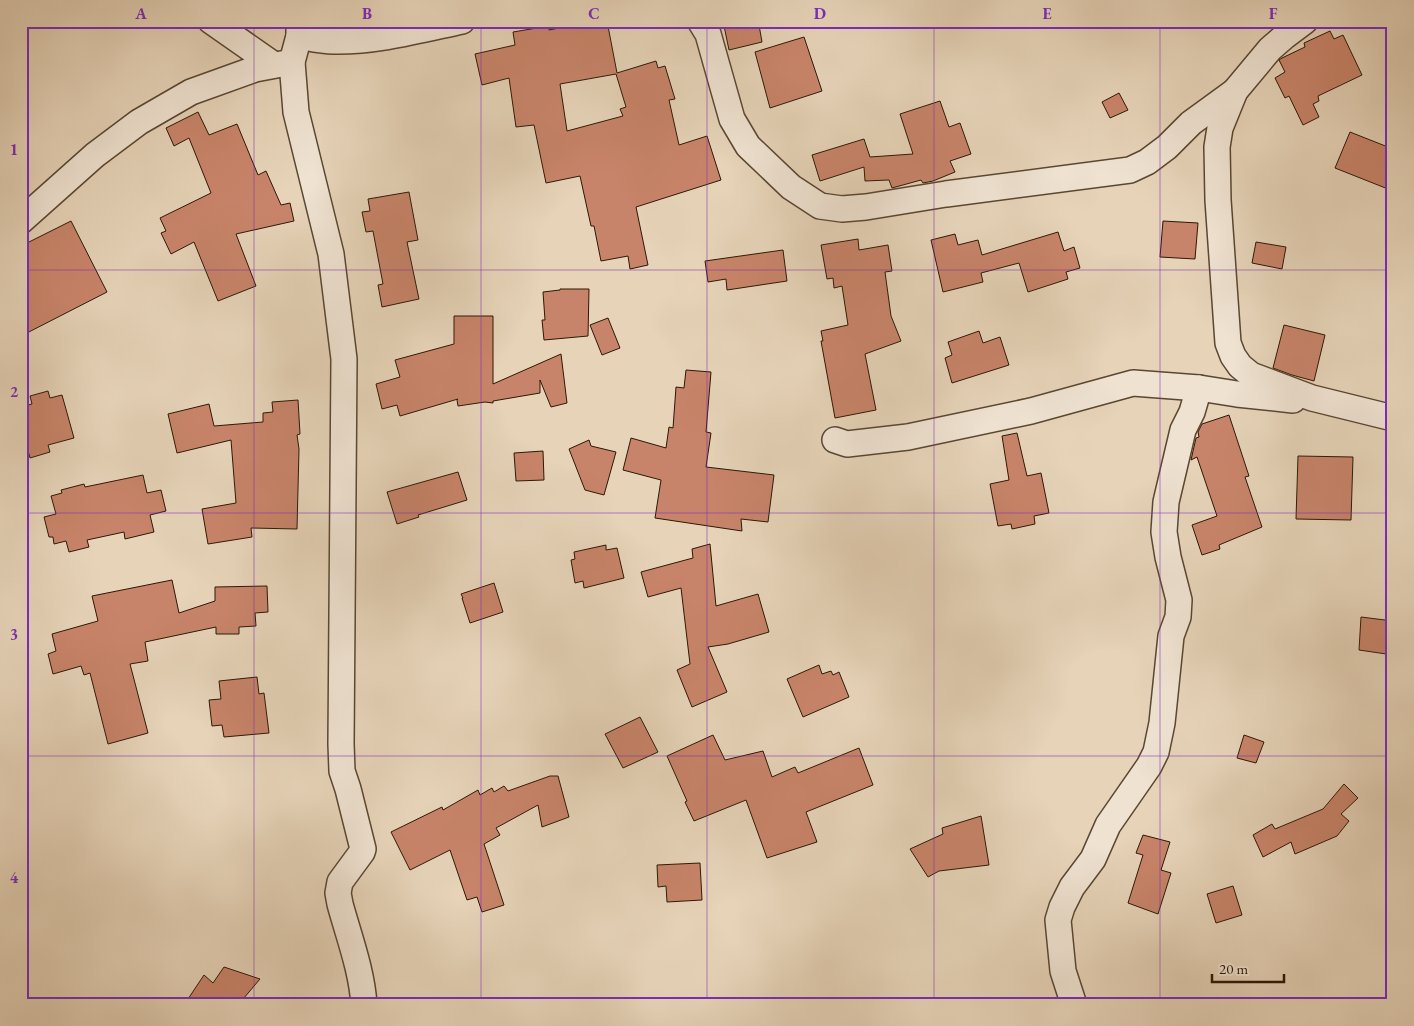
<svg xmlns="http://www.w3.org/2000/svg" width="1414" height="1026" font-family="'EB Garamond',serif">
	<rect width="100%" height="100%" fill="#e6d3b8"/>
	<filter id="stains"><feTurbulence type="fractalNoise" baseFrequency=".004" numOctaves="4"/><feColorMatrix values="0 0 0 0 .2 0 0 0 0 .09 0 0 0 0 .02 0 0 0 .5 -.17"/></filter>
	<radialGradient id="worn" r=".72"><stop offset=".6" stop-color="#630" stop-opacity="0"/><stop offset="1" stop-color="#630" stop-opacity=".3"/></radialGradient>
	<g fill="#c8846a" stroke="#2c1805" fill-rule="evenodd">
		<path d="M594,21H607L617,73L656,61L658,68L665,66L675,99L669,100L679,145L707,136L721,180L636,207L648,265L630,269L628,256L601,261L594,226H591L580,176L546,183L534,125L516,127L509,78L482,85L475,54L515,45L513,32L549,26V30ZM616,74L626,107L620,109L623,116L567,131L560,84Z"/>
		<path d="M723,21H743L744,28L759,25L762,42L729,50Z"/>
		<path d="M1330,31L1334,39L1343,35L1362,75L1318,96L1319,101L1313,104L1319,117L1303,125L1289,96L1285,98L1275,78L1285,72L1279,60L1282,58L1305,47L1304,43Z"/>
		<path d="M804,37L822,91L770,108L755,52Z"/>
		<path d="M1119,93L1128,110L1110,118L1102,102Z"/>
		<path d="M940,101L949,127L960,123L971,154L950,161L955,172L933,181L923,183L921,180L892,188L889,180L865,181L864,167L820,181L812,155L864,139L870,157L913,154L900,114Z"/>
		<path d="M198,112L209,135L237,124L258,175L266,171L281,205L290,203L294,221L236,234L256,286L218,301L194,242L171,254L161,233L166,231L160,218L211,193L189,138L174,146L166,128Z"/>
		<path d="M1350,132L1393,149V191L1335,168Z"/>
		<path d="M409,192L418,240L407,242L419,299L382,307L378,285L383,284L373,231L366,232L362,212L370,211L368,199Z"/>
		<path d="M71,221L107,292L21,336V246Z"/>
		<path d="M1163,221L1198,223L1195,259L1160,257Z"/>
		<path d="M1058,232L1064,251L1074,247L1080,268L1066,272L1068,279L1028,292L1019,263L981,273L983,282L943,292L931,240L955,234L958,245L978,240L982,255Z"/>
		<path d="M858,239L859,250L888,245L892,271L885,272L891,316L901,341L865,354L876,410L835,418L821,341H823L821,331L848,325L842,286L834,288L833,278L827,279L821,245Z"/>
		<path d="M1256,242L1286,247L1282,269L1252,263Z"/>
		<path d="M783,250L787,281L727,290L726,279L708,282L705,261Z"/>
		<path d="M560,289H589L588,336L544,340L542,320H545L543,292L560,290Z"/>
		<path d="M454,316H493V384L561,354L567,403L551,407L540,380V393L493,401V403L485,402L458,406L457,400L458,399L400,416L397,405L382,409L376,384L400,377L395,360L454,344Z"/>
		<path d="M608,318L620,348L602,355L590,325Z"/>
		<path d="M1284,325L1325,335L1314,381L1292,375L1273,368Z"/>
		<path d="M979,331L983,343L1000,337L1009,365L952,383L945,358L952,355L948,342Z"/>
		<path d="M686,370L711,372L706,432L711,433L706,467L774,475L768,522L741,519L742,531L655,518L661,480L623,470L631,438L666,448L669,427L673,428L676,387L684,388Z"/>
		<path d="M48,391L50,398L62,395L74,438L48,445L50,452L30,458L21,425V407L32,404L30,396Z"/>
		<path d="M298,400L300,434L297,435L299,449L297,529L251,528L252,537L208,544L202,509L236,503L231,440L177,453L168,414L209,404L214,426L263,422V413L273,412L272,402Z"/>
		<path d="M1229,415L1249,476L1245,477L1262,527L1219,545L1220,549L1202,555L1192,525L1217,516L1197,457L1191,460L1196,438L1199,437L1198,432L1202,424Z"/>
		<path d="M1017,433L1027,476L1041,473L1049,513L1034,516L1035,524L1012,529L1011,524L998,526L990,484L1009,480L1002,436Z"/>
		<path d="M589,440L591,446L616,452L604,495L585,490L569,449Z"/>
		<path d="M543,451L544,480L516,481L514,453Z"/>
		<path d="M1298,456L1353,457L1351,520L1296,519Z"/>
		<path d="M458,472L467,500L418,515L419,517L397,524L387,492Z"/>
		<path d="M143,475L147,493L161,490L166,511L150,515L154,532L125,539L124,532L87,540L89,547L69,552L66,541L54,544L53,537H49L44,517L56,514L51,496L62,493L61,490L84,484L85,487Z"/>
		<path d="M710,544L716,606L758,594L769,632L728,644L708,647L727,692L692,707L677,670L690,664L681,588L648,597L641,572L693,558L692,549Z"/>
		<path d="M606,545V550L617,548L624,578L584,588L583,581L575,583L571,560L575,559L574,552Z"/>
		<path d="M172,580L179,613L215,601V587L267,586L268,612L255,613L256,626L239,627V634H216V627L145,642L148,661L130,664L148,733L108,744L90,673L84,675L81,666L53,674L48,654L56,651L52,634L98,621L92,596Z"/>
		<path d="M494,583L503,612L470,623L462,598H463L461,594Z"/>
		<path d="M1361,617L1393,621V655L1359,650Z"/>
		<path d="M819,665L822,674L831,671L833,675L839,672L849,697L803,717L787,679Z"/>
		<path d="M257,677L259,694L264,693L269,733L224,737L222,725L212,726L209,700L221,699L219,681Z"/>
		<path d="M640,717L658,752L623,768L605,734Z"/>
		<path d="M713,735L725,760L763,751L772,777L795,767L798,773L859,748L873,785L806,812L817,842L767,858L746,800L694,821L685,802L687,801L667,756Z"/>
		<path d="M1244,735L1264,742L1256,763L1237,758Z"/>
		<path d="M550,776H558L569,817L542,827L538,805L496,828L500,835L484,844L504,905L482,912L477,897L467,900L450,850L410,870L391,832L442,807L443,810L478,790L480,795L492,788L494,792L504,786L508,791Z"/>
		<path d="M1344,784L1358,798L1341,814L1349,821L1337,836L1295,854L1291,842L1263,857L1253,835L1272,824L1275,829L1323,809Z"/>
		<path d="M981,816L989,865L939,871L928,877L910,849L943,834L942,828Z"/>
		<path d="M1143,835L1170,842L1161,870L1171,873L1158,914L1128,903L1143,855L1136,853Z"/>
		<path d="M700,863L702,900L667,902L666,886L658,887L657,865Z"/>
		<path d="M1233,886L1242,915L1216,923L1207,894Z"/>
		<path d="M224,967L260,979L238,1005H184L204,975L213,983Z"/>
	</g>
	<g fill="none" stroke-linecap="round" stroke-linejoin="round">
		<defs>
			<g id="minor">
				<path d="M211,21L274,65"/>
				<path d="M299,21V36L292,62L296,112L331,254L344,359L341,744L342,771L348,789L363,849L362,852L340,882L338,893L340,904C349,937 362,971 364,1005"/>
				<path d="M700,21L708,34L732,119L748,146L791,187L820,206L842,209L866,207L946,194L1130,170L1147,162L1167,147L1191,123L1235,91"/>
				<path d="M1305,21L1285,36L1270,49L1235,91L1220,128L1217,147L1218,200L1228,343L1233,356L1240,366L1251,375L1312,398L1393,418"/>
				<path d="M299,36C310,38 322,41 333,41C376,42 420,30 462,21"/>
				<path d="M21,221L95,155L139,122L191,92L255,69L292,62"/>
				<path d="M835,440L847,444L908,437L1031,411L1133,383L1199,388L1237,394L1293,400"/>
				<path d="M1074,1005L1063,971L1058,920L1062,907L1072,887L1093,859L1108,825L1149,766L1156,752L1162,723L1171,636L1178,617L1179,600L1168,557L1164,532L1166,502L1183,430L1192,412L1199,388"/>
			</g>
		</defs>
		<use href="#minor" stroke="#5a4732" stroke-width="28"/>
		<use href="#minor" stroke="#efe2d1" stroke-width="25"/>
	</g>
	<path fill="none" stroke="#7b2cbf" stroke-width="1" stroke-opacity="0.55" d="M254,21V1005M481,21V1005M707,21V1005M934,21V1005M1160,21V1005M21,270H1393M21,513H1393M21,756H1393"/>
	<rect width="1414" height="1026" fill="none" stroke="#e6d3b8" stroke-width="55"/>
	<path d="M1212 974v8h72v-8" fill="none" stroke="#2c1805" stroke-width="2.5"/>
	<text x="1219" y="974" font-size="15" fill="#2c1805" stroke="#efe2d1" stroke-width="4" paint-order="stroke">20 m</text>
	<rect x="28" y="28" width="1358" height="970" fill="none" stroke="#7b2cbf" stroke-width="2"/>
	<g font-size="16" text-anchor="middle" font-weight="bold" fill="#7b2cbf">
		<text x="141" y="19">A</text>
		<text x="367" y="19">B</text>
		<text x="594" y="19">C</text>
		<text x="820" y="19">D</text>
		<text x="1047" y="19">E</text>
		<text x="1273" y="19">F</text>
		<text x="14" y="155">1</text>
		<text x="14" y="397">2</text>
		<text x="14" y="640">3</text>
		<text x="14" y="883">4</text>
	</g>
	<rect width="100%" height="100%" filter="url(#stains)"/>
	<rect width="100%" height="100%" fill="url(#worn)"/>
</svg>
